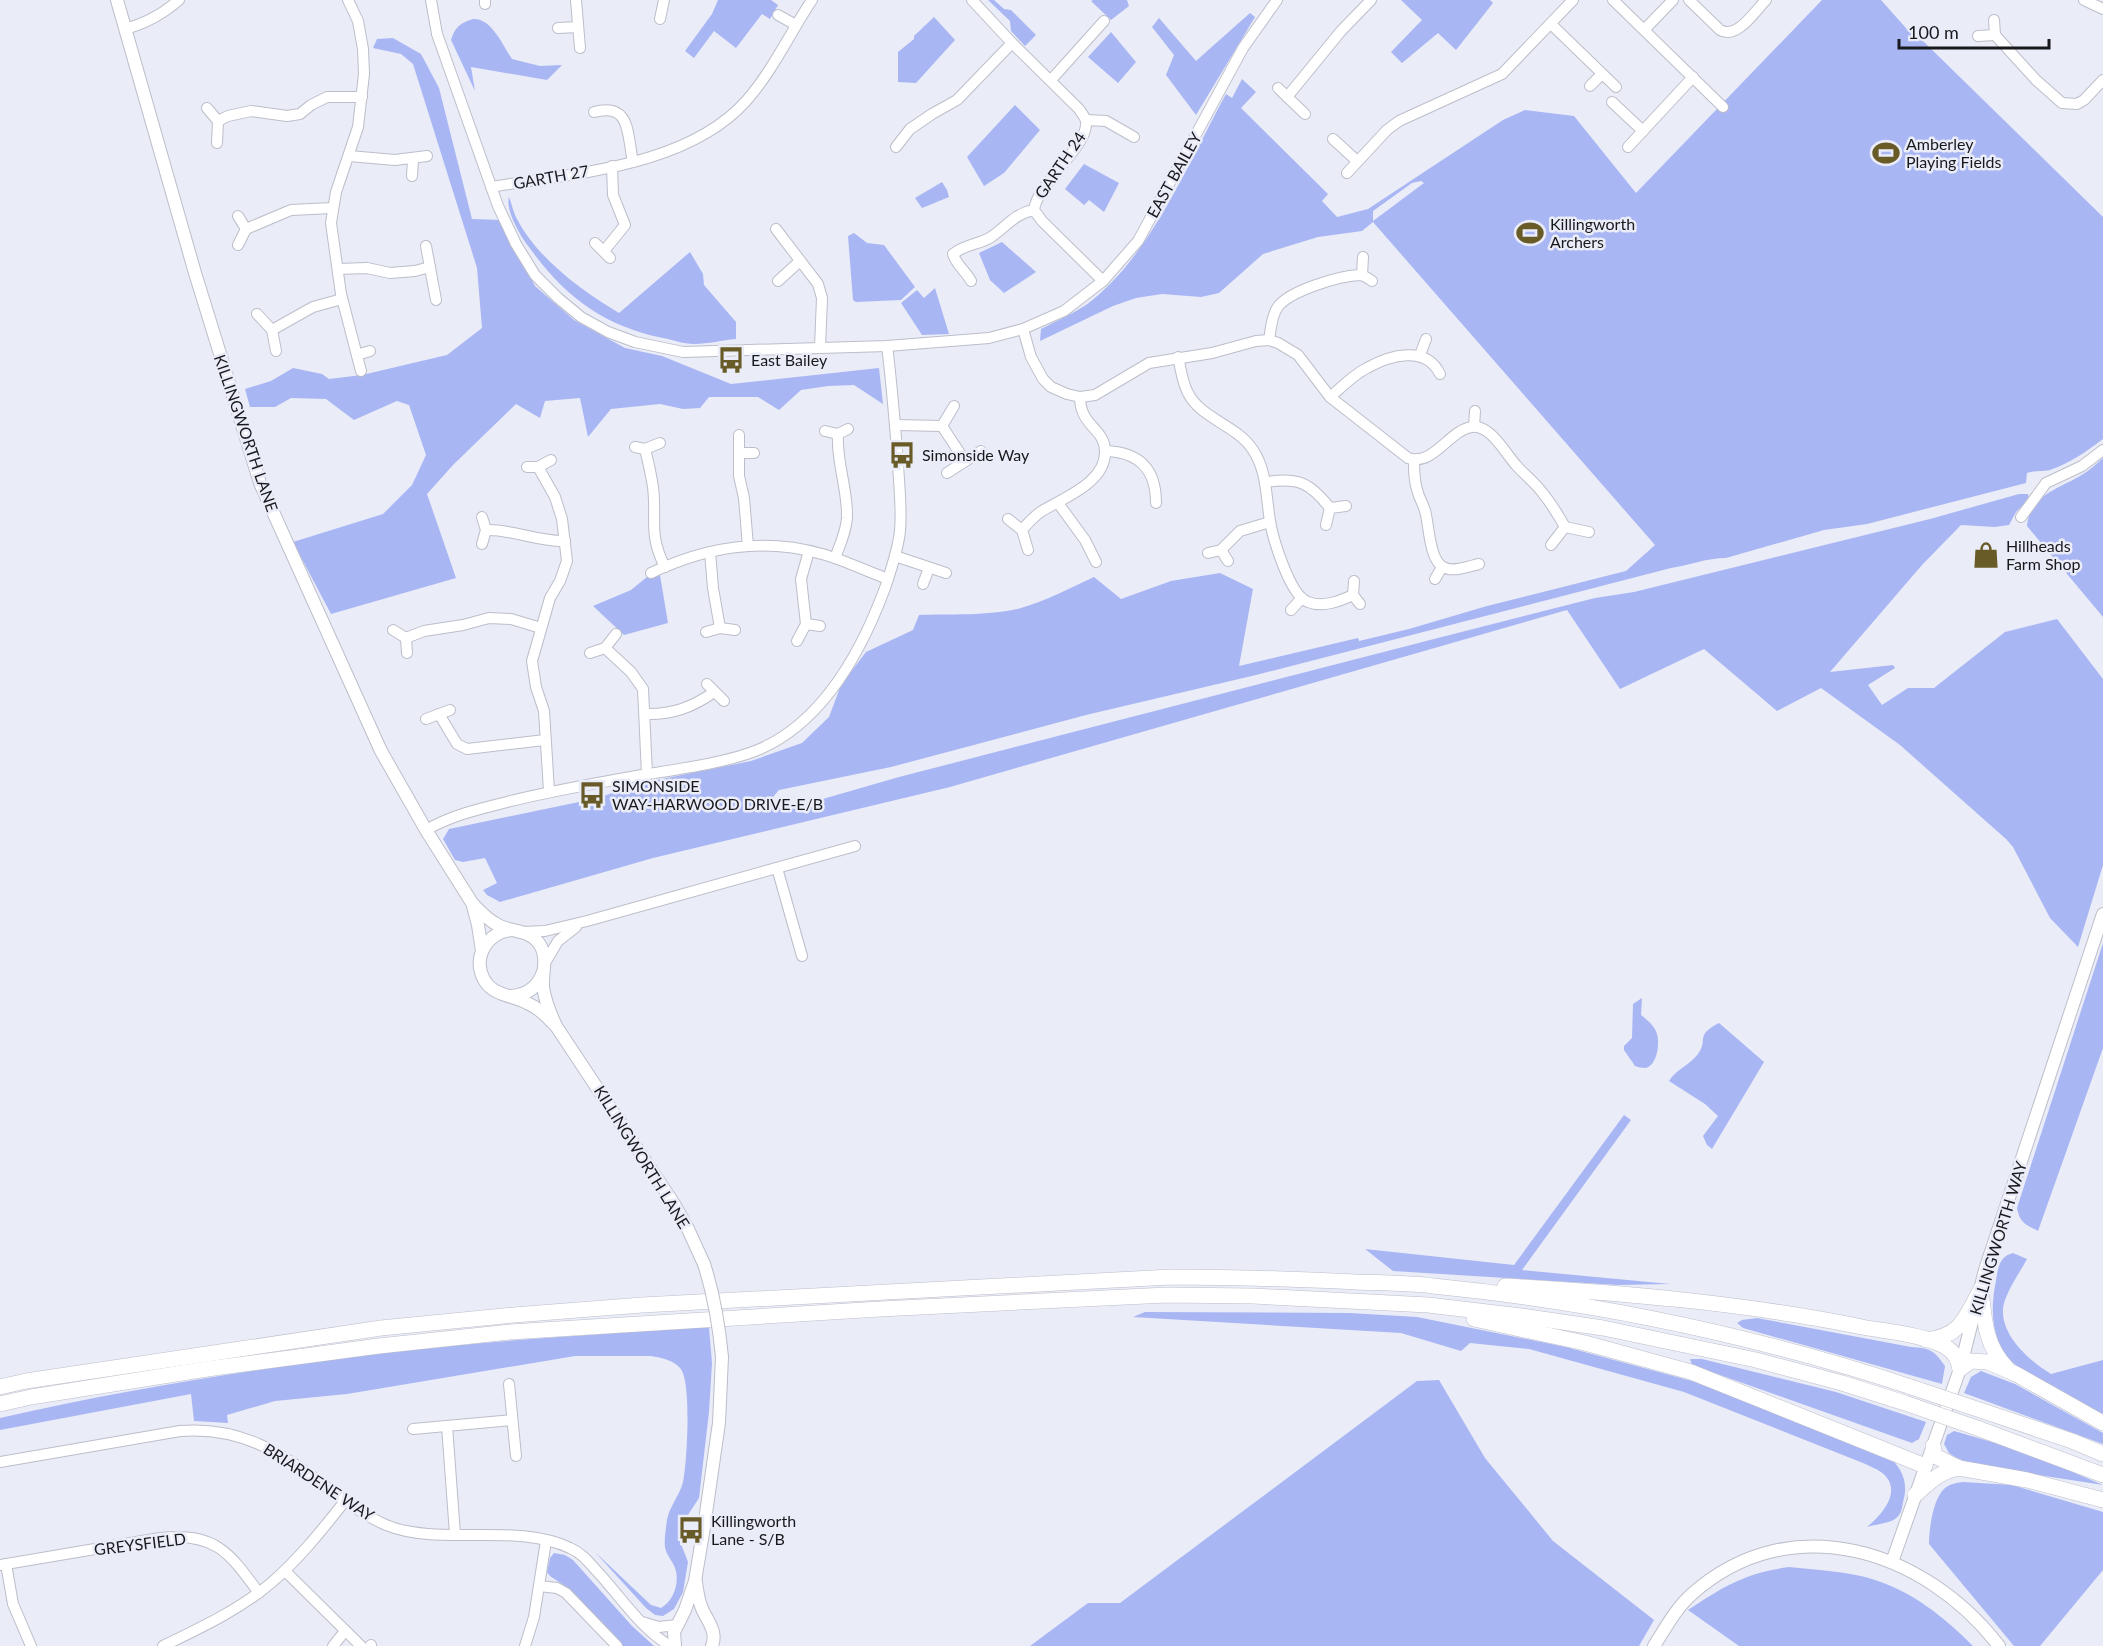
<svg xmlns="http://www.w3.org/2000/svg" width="2103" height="1646" font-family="Lato,sans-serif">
	<rect width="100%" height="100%" fill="#eaecf8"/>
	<g fill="#a9b6f4" fill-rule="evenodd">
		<path d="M718,0H771L778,5L770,19L762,14L736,48L714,31L694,58L685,51L712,14Z"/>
		<path d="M988,0H994L1004,9L1011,10L1036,35L1025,46L1011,31L1010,21Z"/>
		<path d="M1093,0H1127L1129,6L1111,20L1091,1Z"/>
		<path d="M1401,0H1490L1493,3L1456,50L1438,33L1402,63L1391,52L1422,20Z"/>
		<path d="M1822,0H1881L1913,36L1923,41L2103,217V439C2086,452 2070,463 2050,470C2042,472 2035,470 2027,473L2026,483L1867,524L1824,530L1726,558C1707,558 1690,565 1671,568L1256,675L1086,715L891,767L779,790L761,811L802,805L899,777L1434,639L1595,598L1634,592L1930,519L2019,494H2028L2029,499L2016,512L2009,525L1995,527L1961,525L1922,565L1830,672L1893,665L1895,668L1868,685L1882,705L1908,688H1934L2005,632L2057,619L2103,679V865L2078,947L2050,918L2013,847L2006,839L1900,745L1821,688L1777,711L1704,649L1620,689L1567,610L950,787L653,858L500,902L487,895L483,890L497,883L485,858L463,862L455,860L443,839L449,829L598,798L637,784L751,761L802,743L829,717L841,685L866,652L913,630L919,615C948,614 993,616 1021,608C1046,601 1070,588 1094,577L1121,599L1171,581L1220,573L1253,589L1239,666L1358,638L1359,641L1409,629L1487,606L1626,571L1655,545L1373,222L1362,231L1318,237L1263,254L1219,293L1201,297L1162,294L1136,298L1113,306L1040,341L1041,329C1056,321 1072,314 1086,305C1150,258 1188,163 1226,94L1232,98L1242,79L1256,92L1241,108L1328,194L1322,201L1337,217L1368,209L1503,120L1525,110L1574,116L1636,193ZM1421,181L1424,183L1373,221V211L1412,183Z"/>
		<path d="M1250,13L1255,17L1196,115L1166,75L1174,55L1152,27L1159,18L1196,61Z"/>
		<path d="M934,17L955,40L916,83L898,82V52L914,39V36Z"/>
		<path d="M473,19C492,18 503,46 512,59L540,66L562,65L547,80L471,67L475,91L451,40C455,27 460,23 473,19Z"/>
		<path d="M1111,32L1136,62L1118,83L1088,57Z"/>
		<path d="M393,38L421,54L439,88L472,219L502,220L535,286L574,320L625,348L662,356L731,384L879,368L883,404L854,385L828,386L801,390L779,410L758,397H709L700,408L683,409L660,404L611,409L588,437L580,398L545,401L540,418L516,404L453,465L427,494L456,578L331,614L293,542L383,514L412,485L426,455L409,405L397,401L354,420L326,399L291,398L275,407H250L245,389L271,381L293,368L322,374L329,379L362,375L447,355L482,328L477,268L413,64L401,54L373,48L377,39Z"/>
		<path d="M1015,105L1040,130L1004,173L984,186L967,157Z"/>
		<path d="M1084,164L1119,183L1104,212L1089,200L1084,205L1065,189Z"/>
		<path d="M942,182L947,190L949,197L922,208L915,198Z"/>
		<path d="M509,197C512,204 513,212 517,219C537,258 582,291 619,313L690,252L703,274L704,285L736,322V339C722,340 708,344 694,344C684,344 673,340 663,338C603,326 564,296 529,247C521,237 505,210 509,197Z"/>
		<path d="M854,233L867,243L884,245L915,287L901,300L856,302L853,300L848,236Z"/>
		<path d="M1002,242L1036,272L1004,293L990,280L979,253Z"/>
		<path d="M935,288L949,334L922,335L901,303L917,290L924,298Z"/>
		<path d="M2103,458V617L2027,526C2029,496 2058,489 2080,476C2089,471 2096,464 2103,458Z"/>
		<path d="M660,575L668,623L624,635L593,606L631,590L647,577Z"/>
		<path d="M2103,943V1048L2038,1231C2025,1224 2020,1223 2017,1208Z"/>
		<path d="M1642,998L1641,1015C1647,1020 1655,1026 1657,1034C1660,1044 1657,1066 1645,1068C1641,1068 1638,1067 1635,1066L1624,1050V1046L1632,1038L1633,1004Z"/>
		<path d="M1719,1023L1764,1062L1712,1149L1707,1145L1703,1136L1718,1116L1705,1104L1669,1081C1675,1070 1690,1065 1698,1054C1709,1039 1694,1036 1719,1023Z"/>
		<path d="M1624,1115L1631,1120L1522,1270L1670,1284L1618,1285L1393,1271L1365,1249L1514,1265Z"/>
		<path d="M2013,1253L2027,1259C2020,1272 2010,1286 2005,1300C1994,1330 2029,1361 2051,1374L2103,1360V1416C2080,1403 2013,1372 2002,1350C1992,1331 1991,1307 1995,1286C1998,1272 1997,1257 2013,1253Z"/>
		<path d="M1145,1312L1350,1313L1417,1317L1566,1347L1703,1384L1888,1455C1902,1469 1909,1482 1903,1502C1902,1509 1901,1515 1895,1519C1887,1524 1876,1524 1867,1527C1883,1514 1904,1489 1881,1472C1875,1468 1869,1466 1863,1463L1684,1392L1529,1349L1470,1343L1461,1351L1401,1333L1133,1317Z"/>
		<path d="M1757,1318L1911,1347C1930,1348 1934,1350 1945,1366L1942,1384L1743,1328L1737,1323L1742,1320Z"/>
		<path d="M709,1327L712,1363L709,1412L699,1498L684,1521L681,1544L688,1562L683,1592L674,1609L663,1616L655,1615L646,1608L595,1552L651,1605L661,1608C674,1601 680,1582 675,1568C673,1561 666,1555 665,1547C664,1540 666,1528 667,1520C669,1507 680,1495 683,1482C687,1464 692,1380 680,1368C673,1360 662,1358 651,1356H575L347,1394L275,1401L227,1415L228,1423L194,1421L191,1394L0,1430V1418C128,1389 260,1368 391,1352C496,1340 603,1334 709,1327Z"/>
		<path d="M1690,1359H1702L1836,1392L1926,1422L1919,1439L1912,1443L1692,1365Z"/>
		<path d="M1981,1371L2015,1384L2103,1433V1444L1964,1393L1971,1377Z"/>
		<path d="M1439,1380L1485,1458L1553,1541L1654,1620L1639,1646H1030L1088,1603H1120L1417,1381Z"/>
		<path d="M1954,1431L2023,1451L2103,1485L1973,1465L1955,1457L1949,1453L1944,1444L1947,1435Z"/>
		<path d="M1963,1482L2012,1485L2103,1512V1570L2040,1646H2014L1929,1544C1929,1529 1933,1498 1945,1488C1950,1484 1956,1483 1963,1482Z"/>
		<path d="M554,1553L565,1555L573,1560L632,1626L654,1646H623L568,1588L550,1576L547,1572L550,1558Z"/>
		<path d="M1789,1567C1816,1570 1846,1571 1872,1579C1912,1591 1944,1617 1973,1646H1739L1688,1610C1724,1586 1745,1573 1789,1567Z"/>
	</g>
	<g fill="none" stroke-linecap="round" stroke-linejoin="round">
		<defs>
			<g id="minor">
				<path d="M348,0L358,21L363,49L364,74L358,127L336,192L331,223L341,294L361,371"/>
				<path d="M431,0L437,34L498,206L516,244L535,275L558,298L581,317L608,332L635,342L683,352L887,346L989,338L1023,329L1064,311L1103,281L1138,241L1243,48L1277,0"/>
				<path d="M576,0L580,48"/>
				<path d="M972,0L1012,43L1079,109C1081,112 1085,117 1086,121C1089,147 1038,181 1034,210L1042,221L1103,281"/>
				<path d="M1613,0L1723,107"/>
				<path d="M1689,0L1720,30C1737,40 1755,11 1766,0"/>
				<path d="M2084,0L2103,9"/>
				<path d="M485,4V0"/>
				<path d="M778,15L796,25"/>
				<path d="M660,19L664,0"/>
				<path d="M1994,20L1995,35L2036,80L2062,103L2077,104L2084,100L2103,80"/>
				<path d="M1551,24L1616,87"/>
				<path d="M558,28L578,27"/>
				<path d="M125,29C144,24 164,13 179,0"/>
				<path d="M1644,30L1673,0"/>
				<path d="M1978,36L1995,35"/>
				<path d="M1051,80L1104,21"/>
				<path d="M1590,86L1602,74"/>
				<path d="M1278,88L1305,114"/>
				<path d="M1287,97L1341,31L1371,0"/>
				<path d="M1612,102L1643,131"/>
				<path d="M207,108L218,121L217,143"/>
				<path d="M594,112C631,102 627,134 633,162"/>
				<path d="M1086,120L1106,121L1134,137"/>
				<path d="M218,121L228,116L251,111L287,116L300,114L311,105L327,97H362"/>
				<path d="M1333,139L1357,161"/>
				<path d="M896,147L910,129L932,114L957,100L1012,43"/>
				<path d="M1628,147L1693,77"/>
				<path d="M349,156L395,160L427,156"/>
				<path d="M1347,173L1387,130L1399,121L1502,74L1573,0"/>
				<path d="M412,176L413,159"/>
				<path d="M491,187C574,173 688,167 747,100C773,70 790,33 812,0"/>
				<path d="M238,216L246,229L238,245"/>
				<path d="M246,229L291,210L332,208"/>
				<path d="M776,229L818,284L822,298L820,347"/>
				<path d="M595,243L610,258"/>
				<path d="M426,246L436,300"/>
				<path d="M604,251L625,225L613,195L612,166"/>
				<path d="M338,269L367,268L390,273L415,271L430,267"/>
				<path d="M1362,275L1363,257"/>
				<path d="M778,281L800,261"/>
				<path d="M971,281C966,271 956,265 953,254C967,243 979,245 991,237C1006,227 1015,213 1034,210"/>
				<path d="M257,314L272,330L276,351"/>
				<path d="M1023,329L1031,357L1043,379L1051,387L1067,394L1080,397L1095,395L1149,363L1212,353L1256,341L1269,340L1278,343L1298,355L1330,397L1408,458C1433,467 1449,430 1472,427C1490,424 1506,454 1516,465C1521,471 1527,476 1533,482C1546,495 1556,511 1565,527"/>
				<path d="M272,330L313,307L342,299"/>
				<path d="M1269,340C1271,329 1271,318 1277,308C1288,291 1339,276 1359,275C1364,275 1368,278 1372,281"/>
				<path d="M357,355L370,351"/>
				<path d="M1420,355L1426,339"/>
				<path d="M1178,357C1181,369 1182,382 1188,393C1201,419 1237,425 1253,450C1267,471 1266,497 1270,521C1273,539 1290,596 1308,602C1323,608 1340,601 1353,595"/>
				<path d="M1330,397C1342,387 1353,375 1367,368C1390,355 1426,345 1440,374"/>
				<path d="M896,425L942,426L954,406"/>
				<path d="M942,426L965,461"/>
				<path d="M1474,426L1475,411"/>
				<path d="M825,431L838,434L848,429"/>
				<path d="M739,435V476L744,498L748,546"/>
				<path d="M635,447L645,449L660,443"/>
				<path d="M645,449C648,461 651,474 653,487C657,519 648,534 665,567"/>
				<path d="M1105,451C1139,452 1156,469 1156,503"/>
				<path d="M739,453H754"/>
				<path d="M1414,460C1414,471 1414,482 1418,493C1420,500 1425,507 1426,515C1429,528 1430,560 1443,567C1453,573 1469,566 1479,564"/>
				<path d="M527,467H538L551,460"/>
				<path d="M538,467L555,497L562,519L567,561L560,581L550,598L532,661L536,687L544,711L549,791"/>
				<path d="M947,473L981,451"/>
				<path d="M1266,482C1299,477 1310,483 1330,508"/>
				<path d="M1058,503L1085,540L1096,562"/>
				<path d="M2021,517L2046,483L2082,466L2103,450"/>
				<path d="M1008,519L1022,530L1028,550"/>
				<path d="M1326,525L1330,508L1346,506"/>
				<path d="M486,530C513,529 537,542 565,541"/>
				<path d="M1022,530C1028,523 1034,516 1042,511C1065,497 1107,482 1105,450C1104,428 1080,426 1080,397"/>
				<path d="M482,544L486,530L482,517"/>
				<path d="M1551,545L1565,527L1589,532"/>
				<path d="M1221,550L1240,531L1270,522"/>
				<path d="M710,552L713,588L720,628"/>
				<path d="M1208,553L1221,550L1228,561"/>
				<path d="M895,556L946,573"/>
				<path d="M835,558C840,545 846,532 847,518C848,489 836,462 838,434"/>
				<path d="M651,573C706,547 762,537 822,554C844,560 866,571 888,579"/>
				<path d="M1435,579L1442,567"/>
				<path d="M1354,581L1353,595L1360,604"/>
				<path d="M923,584L929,568"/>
				<path d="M1291,610L1302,598"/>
				<path d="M806,624L820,626"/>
				<path d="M393,630L406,638L407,653"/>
				<path d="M706,632L720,628L735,630"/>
				<path d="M406,638L424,631L463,625L489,618L511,619L541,628"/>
				<path d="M797,641L806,624L801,579L809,551"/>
				<path d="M605,648L631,672L643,689L647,774"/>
				<path d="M590,653L605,648L616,634"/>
				<path d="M707,684L724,701"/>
				<path d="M439,714L457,744L467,749L545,740"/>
				<path d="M645,714C672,715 693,707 714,692"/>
				<path d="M426,719L450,710"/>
				<path d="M426,830C452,815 479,809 507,802C550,791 593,784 636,776C672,770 728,763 760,749C824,721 862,650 885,588C891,570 898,550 900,531C902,509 899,486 898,463C895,424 892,385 887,346"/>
				<path d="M777,868L802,956"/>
				<path d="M523,932L545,931L587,921L855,846"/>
				<path d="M545,963L558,941L576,927"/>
				<path d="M509,1384L516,1456"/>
				<path d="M447,1426L455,1534"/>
				<path d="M413,1429L512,1420"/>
				<path d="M0,1462L180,1431C242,1426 281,1453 328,1488C346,1502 365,1516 386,1525C440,1547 515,1522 570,1548C580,1552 587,1560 594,1568C619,1594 639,1627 670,1646"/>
				<path d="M6,1564L13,1604L31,1646"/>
				<path d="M0,1565L160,1538C215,1532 229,1552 259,1593"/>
				<path d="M285,1571L361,1646"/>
				<path d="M539,1586L557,1588L566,1593L617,1646"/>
				<path d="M642,1622L659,1627L677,1625"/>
				<path d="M163,1646C200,1628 239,1610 271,1583C299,1559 322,1530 345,1501"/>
				<path d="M333,1646L345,1631"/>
				<path d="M370,1646L371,1645"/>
				<path d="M525,1646L534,1617L546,1541"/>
			</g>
			<g id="major">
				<path d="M117,0L195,273L260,483L381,751L426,830L472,903C480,912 489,921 500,926C513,932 528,930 538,942C549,956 542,971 543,987C545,1001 550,1013 556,1026"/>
				<path d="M473,906L478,925L482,951"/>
				<path d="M512,930C501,931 491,936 485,946C474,963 481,986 500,993C509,997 518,998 527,1003C539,1008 547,1017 556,1026L674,1204L688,1229L704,1264"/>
				<path d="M511,996C527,995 538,987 543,972"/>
				<path d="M1892,1562L1960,1369L1985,1270L2103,914"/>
				<path d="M696,1582C697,1590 698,1598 701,1606C706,1620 718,1630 712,1646"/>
				<path d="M675,1646L674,1632L685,1610L695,1581L704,1527L719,1423L722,1357"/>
				<path d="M1654,1646C1665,1629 1676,1608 1692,1594C1791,1506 1925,1550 1999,1646"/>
			</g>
			<g id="highway">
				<path d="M1505,1286C1626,1293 1744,1303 1862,1327C1889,1332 1922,1334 1946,1347C1955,1353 1958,1359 1960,1369"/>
				<path d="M1981,1289C1984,1318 1985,1346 2007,1368"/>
				<path d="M1474,1319L1585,1343L1691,1372L1925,1466"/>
				<path d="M1926,1340C1962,1336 1965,1317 1981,1289"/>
				<path d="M1960,1369L1971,1361L1988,1362L2016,1374L2103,1423"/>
				<path d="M0,1387L26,1381L381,1328L514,1315L642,1305L1171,1277C1233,1277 1294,1279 1356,1282C1382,1283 1408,1283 1433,1286C1595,1302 1757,1336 1911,1387"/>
				<path d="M0,1404L31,1397L207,1369L379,1346L510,1332L880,1309L1167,1295L1253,1296L1428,1305L1521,1316L1603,1328L1756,1360L1842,1383L1905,1403"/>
				<path d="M1986,1412L2072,1441L2103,1454"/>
				<path d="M1977,1428L2103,1475"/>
				<path d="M1933,1446L1935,1456L1959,1468L2027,1480L2103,1500"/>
				<path d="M1915,1495C1930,1482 1940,1471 1959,1468"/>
			</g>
		</defs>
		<use href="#minor" stroke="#bcbec9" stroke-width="12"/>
		<use href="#major" stroke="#bcbec9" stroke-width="14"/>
		<use href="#highway" stroke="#bcbec9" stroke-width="16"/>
		<use href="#minor" stroke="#fff" stroke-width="10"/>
		<use href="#major" stroke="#fff" stroke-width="12"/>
		<use href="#highway" stroke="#fff" stroke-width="15"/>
		<defs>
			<path id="major-bridge" d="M704,1264C714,1295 719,1325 722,1357"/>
			<g id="highway-bridge">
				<path d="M1911,1387L1986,1412"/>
				<path d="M1905,1403L1977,1428"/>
			</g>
		</defs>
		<use href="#major-bridge" stroke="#bcbec9" stroke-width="14" stroke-linecap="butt"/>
		<use href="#highway-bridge" stroke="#bcbec9" stroke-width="16" stroke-linecap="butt"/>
		<use href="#major-bridge" stroke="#fff" stroke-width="12"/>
		<use href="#highway-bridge" stroke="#fff" stroke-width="15"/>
	</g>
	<defs>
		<symbol id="stadium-bare" viewBox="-9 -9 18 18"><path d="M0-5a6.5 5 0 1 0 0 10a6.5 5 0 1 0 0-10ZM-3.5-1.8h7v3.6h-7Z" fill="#685b28" stroke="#eaecf8" stroke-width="2.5" paint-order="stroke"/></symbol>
		<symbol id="bus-bare" viewBox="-9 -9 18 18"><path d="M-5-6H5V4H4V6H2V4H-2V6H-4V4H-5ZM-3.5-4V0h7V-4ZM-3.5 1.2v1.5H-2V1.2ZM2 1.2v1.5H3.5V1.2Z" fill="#685b28" stroke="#eaecf8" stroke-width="2.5" paint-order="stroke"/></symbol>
		<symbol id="shop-bare" viewBox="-9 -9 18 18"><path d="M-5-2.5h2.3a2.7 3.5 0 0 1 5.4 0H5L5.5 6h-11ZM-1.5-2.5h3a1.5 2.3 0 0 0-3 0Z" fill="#685b28" stroke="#eaecf8" stroke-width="2.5" paint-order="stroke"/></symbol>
	</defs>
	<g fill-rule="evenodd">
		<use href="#stadium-bare" x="1867" y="134" width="38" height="38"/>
		<use href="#stadium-bare" x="1511" y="214" width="38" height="38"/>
		<use href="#bus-bare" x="712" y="341" width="38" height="38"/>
		<use href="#bus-bare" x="883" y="436" width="38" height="38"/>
		<use href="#shop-bare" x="1967" y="536" width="38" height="38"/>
		<use href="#bus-bare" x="573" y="776" width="38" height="38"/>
		<use href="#bus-bare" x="672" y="1511" width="38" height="38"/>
	</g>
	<g text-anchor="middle" stroke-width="5" stroke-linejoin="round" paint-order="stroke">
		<g font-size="16" fill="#18191c" stroke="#eaecf8" text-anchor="start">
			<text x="1906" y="150">Amberley<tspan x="1906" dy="18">Playing Fields</tspan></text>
			<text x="1550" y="230">Killingworth<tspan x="1550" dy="18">Archers</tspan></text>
			<text x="751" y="366">East Bailey</text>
			<text x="922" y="461">Simonside Way</text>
			<text x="2006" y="552">Hillheads<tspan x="2006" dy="18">Farm Shop</tspan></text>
			<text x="612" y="792">SIMONSIDE<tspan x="612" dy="18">WAY-HARWOOD DRIVE-E/B</tspan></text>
			<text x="711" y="1527">Killingworth<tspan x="711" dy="18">Lane - S/B</tspan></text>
		</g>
		<g font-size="16" fill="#18191c" stroke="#eaecf8">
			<text transform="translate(1060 165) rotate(-56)" y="6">GARTH 24</text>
			<text transform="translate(1174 175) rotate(-61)" y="6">EAST BAILEY</text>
			<text transform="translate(551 177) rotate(-10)" y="6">GARTH 27</text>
			<text transform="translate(246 433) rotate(71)" y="6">KILLINGWORTH LANE</text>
			<text transform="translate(642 1157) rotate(58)" y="6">KILLINGWORTH LANE</text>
			<text transform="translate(1998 1238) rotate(-73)" y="6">KILLINGWORTH WAY</text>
			<text transform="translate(319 1482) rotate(33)" y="6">BRIARDENE WAY</text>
			<text transform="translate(140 1544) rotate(-7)" y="6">GREYSFIELD</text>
		</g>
	</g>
	<path d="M1899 39v9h150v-9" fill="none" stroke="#18191c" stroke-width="3"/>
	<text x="1908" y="39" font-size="18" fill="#18191c" stroke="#eaecf8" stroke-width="4.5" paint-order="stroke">100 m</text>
</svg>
